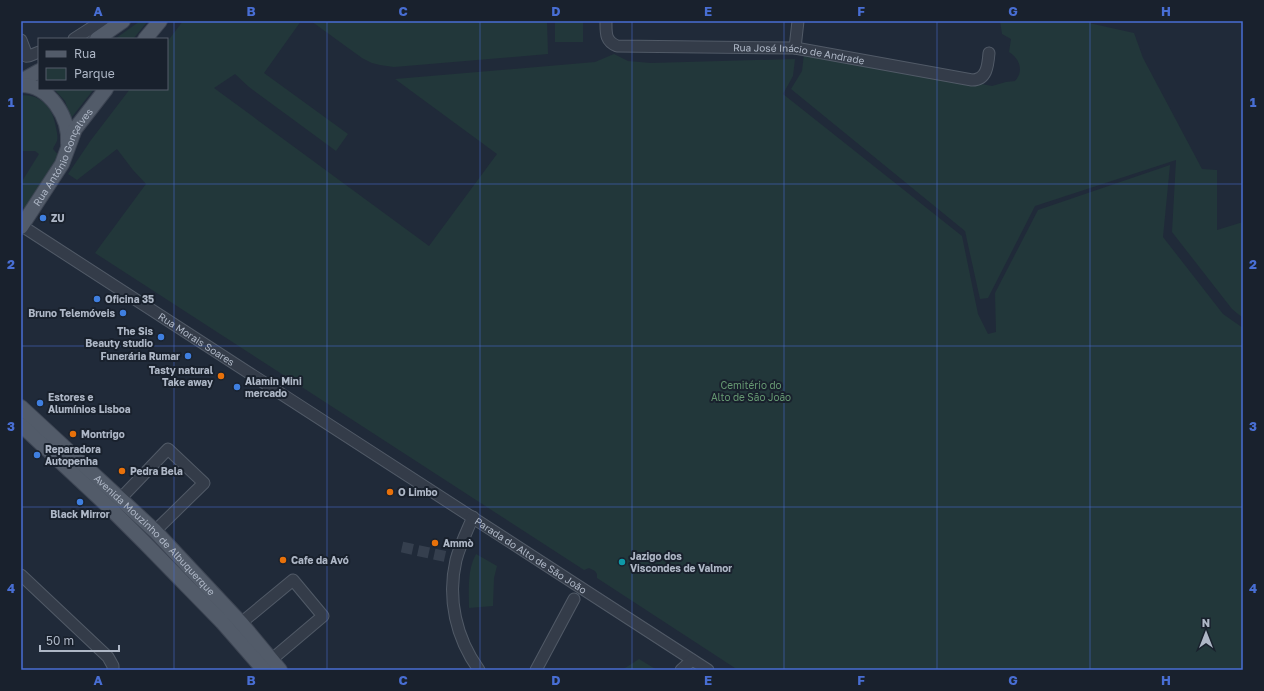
<svg xmlns="http://www.w3.org/2000/svg" width="1264" height="691" font-family="'Golos Text',sans-serif">
	<rect width="100%" height="100%" fill="#202a39"/>
	<g fill="#22373a">
		<path d="M140,21H148L133,39H115Z"/>
		<path d="M183,21H301L264,73L348,134L336,151L249,87L235,74L214,88L429,246L497,154L395,79L595,62L614,54L628,61L651,63L795,59L793,76L783,94L962,236L978,314L988,334L996,332L995,293L1038,210L1170,165L1163,237L1223,314L1243,328V670H738L597,578V574L595,571L589,568L584,570L95,253L146,184L133,170L117,149L77,180L68,174L91,140L130,89H167V42Z"/>
		<path d="M311,21H547L548,54L394,67L380,65L372,63L362,58Z"/>
		<rect x="555" y="21" width="28" height="21"/>
		<path d="M1000,21H1080L1134,33L1143,58L1202,169L1217,170V230L1243,222V318L1232,309L1172,232L1176,160L1035,206L988,298L980,299L965,231L791,89L802,71L804,54L873,64L992,86L1006,82L1015,81C1024,71 1020,59 1009,52L1011,39L1002,34Z"/>
		<path d="M54,89H94L71,118L65,101Z"/>
		<path d="M21,95C43,95 53,108 56,128C57,132 58,137 57,141C56,143 54,146 53,149L60,157L27,210L21,206V183L39,154L35,151H21Z"/>
		<path d="M476,554L497,566L494,578L493,606L469,608C469,590 467,570 476,554Z"/>
		<path d="M639,659L657,670H622Z"/>
	</g>
	<g fill="none" stroke-linecap="round" stroke-linejoin="round">
		<path stroke="#353f4e" stroke-width="11" stroke-dasharray="11 5.5" stroke-linecap="butt" d="M402,547L457,559"/>
		<defs>
			<g id="minor">
				<path id="s1" d="M606,21C606,33 605,41 617,46L795,48L972,80C987,80 988,65 989,53"/>
				<path d="M74,39L102,21"/>
				<path d="M21,40L26,53V56"/>
				<path d="M795,48L798,21"/>
				<path d="M26,56H29L39,52"/>
				<path id="s2" d="M22,226L708,670"/>
				<path d="M121,498L168,449L204,483L155,531"/>
				<path d="M473,517C467,531 460,545 456,560C447,599 456,638 479,670"/>
				<path d="M21,575L108,657L113,666V670"/>
				<path d="M241,623L293,580L323,616L271,660"/>
				<path d="M536,670L574,599"/>
				<path d="M681,670L692,660"/>
			</g>
			<g id="major">
				<path d="M97,39L123,21"/>
				<path d="M145,39L160,21"/>
				<path d="M21,81L39,71"/>
				<path d="M21,85C50,85 70,118 68,144"/>
				<path id="s3" d="M21,227L62,164L75,129L106,89"/>
				<path id="s4" d="M21,407L155,531L241,623L280,670"/>
				<path d="M21,425L111,509L145,543L222,622L264,670"/>
			</g>
		</defs>
		<use href="#minor" stroke="#515a67" stroke-width="13"/>
		<use href="#major" stroke="#3d4553" stroke-width="16"/>
		<use href="#minor" stroke="#343c49" stroke-width="11"/>
		<use href="#major" stroke="#525b69" stroke-width="14"/>
	</g>
	<path fill="none" stroke="#486ed3" stroke-width="1" stroke-opacity="0.55" d="M174,21V670M327,21V670M480,21V670M632,21V670M784,21V670M937,21V670M1090,21V670M21,184H1243M21,346H1243M21,507H1243"/>
	<g fill="#3f7fe0" stroke="#19212d" stroke-width="1.5">
		<circle cx="43" cy="218" r="4"/>
		<circle cx="97" cy="299" r="4"/>
		<circle cx="123" cy="313" r="4"/>
		<circle cx="161" cy="337" r="4"/>
		<circle cx="188" cy="356" r="4"/>
		<circle cx="237" cy="387" r="4"/>
		<circle cx="40" cy="403" r="4"/>
		<circle cx="37" cy="455" r="4"/>
		<circle cx="80" cy="502" r="4"/>
	</g>
	<g fill="#e8710a" stroke="#19212d" stroke-width="1.5">
		<circle cx="221" cy="376" r="4"/>
		<circle cx="73" cy="434" r="4"/>
		<circle cx="122" cy="471" r="4"/>
		<circle cx="390" cy="492" r="4"/>
		<circle cx="435" cy="543" r="4"/>
		<circle cx="283" cy="560" r="4"/>
	</g>
	<circle fill="#0f9aa8" stroke="#19212d" stroke-width="1.5" cx="622" cy="562" r="4"/>
	<g text-anchor="middle" stroke-width="4" stroke-linejoin="round" paint-order="stroke">
		<g font-size="10" fill="#aeb7c6" stroke="#19212d">
			<text dy="4" stroke="none"><textPath href="#s1" startOffset="212">Rua José Inácio de Andrade</textPath></text>
			<text dy="4" stroke="none"><textPath href="#s3" startOffset="82">Rua António Gonçalves</textPath></text>
			<text dy="4" stroke="none"><textPath href="#s2" startOffset="208">Rua Morais Soares</textPath></text>
			<text dy="4" stroke="none"><textPath href="#s4" startOffset="185">Avenida Mouzinho de Albuquerque</textPath></text>
			<text dy="4" stroke="none"><textPath href="#s2" startOffset="606">Parada do Alto de São João</textPath></text>
		</g>
		<g font-size="10" font-weight="bold" fill="#aeb7c6" stroke="#19212d" text-anchor="start">
			<text x="51" y="222">ZU</text>
			<text x="105" y="303">Oficina 35</text>
			<text x="115" y="317" text-anchor="end">Bruno Telemóveis</text>
			<text x="153" y="335" text-anchor="end">The Sis<tspan x="153" dy="12">Beauty studio</tspan></text>
			<text x="180" y="360" text-anchor="end">Funerária Rumar</text>
			<text x="213" y="374" text-anchor="end">Tasty natural<tspan x="213" dy="12">Take away</tspan></text>
			<text x="245" y="385">Alamin Mini<tspan x="245" dy="12">mercado</tspan></text>
			<text x="48" y="401">Estores e<tspan x="48" dy="12">Alumínios Lisboa</tspan></text>
			<text x="81" y="438">Montrigo</text>
			<text x="45" y="453">Reparadora<tspan x="45" dy="12">Autopenha</tspan></text>
			<text x="130" y="475">Pedra Bela</text>
			<text x="398" y="496">O Limbo</text>
			<text x="80" y="518" text-anchor="middle">Black Mirror</text>
			<text x="443" y="547">Ammò</text>
			<text x="630" y="560">Jazigo dos<tspan x="630" dy="12">Viscondes de Valmor</tspan></text>
			<text x="291" y="564">Cafe da Avó</text>
		</g>
		<g font-size="10" fill="#659771" stroke="#19212d">
			<text x="751" y="389">Cemitério do<tspan x="751" dy="12">Alto de São João</tspan></text>
		</g>
	</g>
	<rect width="1264" height="691" fill="none" stroke="#19212d" stroke-width="44"/>
	<rect x="38" y="38" width="130" height="52" fill="#19212d" stroke="#555d6a"/>
	<rect x="46" y="51" width="20" height="6" fill="#525b69" stroke="#555d6a"/>
	<text x="74" y="58" font-size="12" fill="#aeb7c6">Rua</text>
	<rect x="46" y="68" width="20" height="12" fill="#22373a" stroke="#555d6a"/>
	<text x="74" y="78" font-size="12" fill="#aeb7c6">Parque</text>
	<g transform="translate(1206 633)" stroke="#19212d" stroke-width="3" paint-order="stroke">
	<path d="M0-3L7 15L0 10L-7 15Z" fill="#aeb7c6"/>
	<text y="-6" font-size="11" font-weight="bold" text-anchor="middle" fill="#aeb7c6">N</text>
	</g>
	<path d="M40 645v6h79v-6" fill="none" stroke="#aeb7c6" stroke-width="2"/>
	<text x="46" y="645" font-size="12" fill="#aeb7c6" stroke="#19212d" stroke-width="3" paint-order="stroke">50 m</text>
	<rect x="22" y="22" width="1220" height="647" fill="none" stroke="#486ed3" stroke-width="1.5"/>
	<g font-size="13" text-anchor="middle" font-weight="bold" fill="#486ed3">
		<text x="98" y="16">A</text>
		<text x="251" y="16">B</text>
		<text x="403" y="16">C</text>
		<text x="556" y="16">D</text>
		<text x="708" y="16">E</text>
		<text x="861" y="16">F</text>
		<text x="1013" y="16">G</text>
		<text x="1166" y="16">H</text>
		<text x="11" y="107">1</text>
		<text x="1253" y="107">1</text>
		<text x="11" y="269">2</text>
		<text x="1253" y="269">2</text>
		<text x="11" y="431">3</text>
		<text x="1253" y="431">3</text>
		<text x="11" y="593">4</text>
		<text x="1253" y="593">4</text>
		<text x="98" y="685">A</text>
		<text x="251" y="685">B</text>
		<text x="403" y="685">C</text>
		<text x="556" y="685">D</text>
		<text x="708" y="685">E</text>
		<text x="861" y="685">F</text>
		<text x="1013" y="685">G</text>
		<text x="1166" y="685">H</text>
	</g>
</svg>
